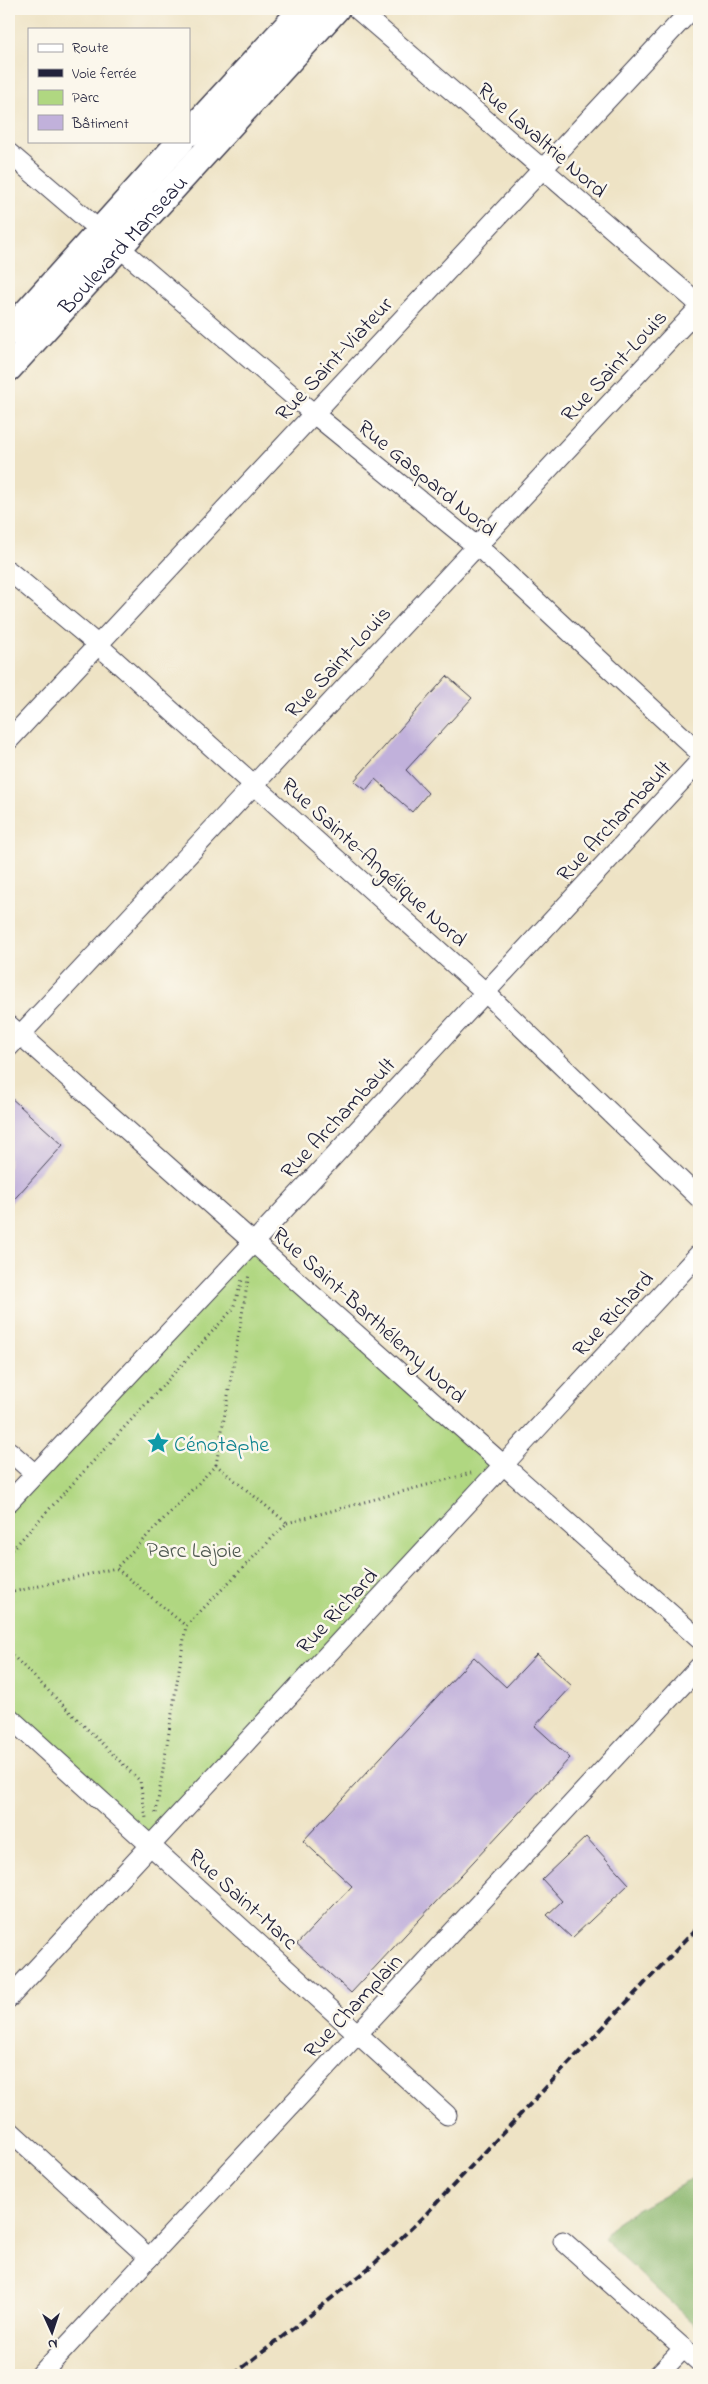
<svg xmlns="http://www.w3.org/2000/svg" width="708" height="2384" font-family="'Indie Flower',sans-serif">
	<rect width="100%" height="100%" fill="#fbf7ec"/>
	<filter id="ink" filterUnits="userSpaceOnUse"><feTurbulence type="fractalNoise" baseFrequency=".02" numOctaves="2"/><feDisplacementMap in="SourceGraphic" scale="10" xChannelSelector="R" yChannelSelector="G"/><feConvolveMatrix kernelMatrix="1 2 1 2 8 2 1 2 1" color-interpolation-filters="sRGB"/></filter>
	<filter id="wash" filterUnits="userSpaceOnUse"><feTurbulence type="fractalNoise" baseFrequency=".0096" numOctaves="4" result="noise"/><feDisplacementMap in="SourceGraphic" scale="20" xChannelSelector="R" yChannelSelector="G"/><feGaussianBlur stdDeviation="1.12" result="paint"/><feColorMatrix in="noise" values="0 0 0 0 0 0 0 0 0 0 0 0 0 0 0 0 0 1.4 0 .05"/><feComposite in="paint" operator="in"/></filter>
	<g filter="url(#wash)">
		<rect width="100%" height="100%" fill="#eee3c5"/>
		<path fill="#b0d781" stroke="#697c5e" d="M254,1242L503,1465L150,1846L9,1717V1494Z"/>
		<path fill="#8cb86f" stroke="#576d55" d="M699,2175V2329L603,2239L616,2222Z"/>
		<g id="blocks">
			<g fill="#c1b1db">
				<path d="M447,676L472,698L406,770L428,793L412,812L375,779L366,790L354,781Z"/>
				<path d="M9,1096L63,1145L9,1205Z"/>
				<path d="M537,1654L572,1686L535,1726L570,1758L351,1993L297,1944L352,1886L303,1841L474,1657L506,1687Z"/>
				<path d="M586,1837L629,1884L572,1938L547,1915L562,1901L542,1879Z"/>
			</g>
		</g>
	</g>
	<g filter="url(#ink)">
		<use href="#blocks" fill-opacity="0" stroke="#413f50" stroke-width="1"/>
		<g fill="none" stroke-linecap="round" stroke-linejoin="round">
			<defs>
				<g id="minor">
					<path d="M357,9L699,304"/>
					<path d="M9,153L314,414L486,554L699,752"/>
					<path d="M9,571L98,645L485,992L699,1198"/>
					<path d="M9,740L692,9"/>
					<path d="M9,1025L699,1639"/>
					<path d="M9,1047L699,308"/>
					<path d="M9,1451L35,1474"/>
					<path d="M9,1502L254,1242L699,762"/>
					<path d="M9,1717L447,2115"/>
					<path d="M9,1998L699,1254"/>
					<path d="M9,2130L149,2258"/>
					<path d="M563,2241L699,2362"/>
					<path d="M40,2375L699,1667"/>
					<path d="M658,2375L684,2348"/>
				</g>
				<g id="secondary">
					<path d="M189,133L303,9"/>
					<path d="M9,332L181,141"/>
					<path id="s1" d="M9,368L336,9"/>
				</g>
			</defs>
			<use href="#minor" stroke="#413f50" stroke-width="21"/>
			<use href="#secondary" stroke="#413f50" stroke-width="29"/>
			<g stroke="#413f50" stroke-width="3" stroke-dasharray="1 4" stroke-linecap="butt">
				<path d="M216,1465L249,1274"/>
				<path d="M287,1523L471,1473"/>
				<path d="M9,1553L233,1309L242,1280"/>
				<path d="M9,1593L116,1568"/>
				<path d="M9,1652L140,1781L146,1818"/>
				<path d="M156,1813L186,1626L287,1523L216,1465L116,1568L186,1626"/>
			</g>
			<use href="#minor" stroke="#fff" stroke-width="19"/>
			<use href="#secondary" stroke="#fff" stroke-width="26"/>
			<path stroke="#22223b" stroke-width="4" stroke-dasharray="8 4" stroke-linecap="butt" d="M233,2375L317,2310L376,2262L427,2213L699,1926"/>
		</g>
	</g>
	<defs>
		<symbol id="sight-bare" viewBox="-9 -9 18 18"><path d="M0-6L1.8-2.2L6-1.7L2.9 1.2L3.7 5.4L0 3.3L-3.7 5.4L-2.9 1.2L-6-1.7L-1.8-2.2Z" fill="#0f9aa8" stroke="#fbf7ec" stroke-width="2.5" paint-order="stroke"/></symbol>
	</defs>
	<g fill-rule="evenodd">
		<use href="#sight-bare" x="142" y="1427" width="32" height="32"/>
	</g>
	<g text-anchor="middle" stroke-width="5" stroke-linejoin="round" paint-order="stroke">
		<g font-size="22" fill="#22223b" stroke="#fbf7ec">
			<text transform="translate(543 139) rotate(41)" y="8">Rue Lavaltrie Nord</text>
			<text dy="8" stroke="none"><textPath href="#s1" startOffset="168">Boulevard Manseau</textPath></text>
			<text transform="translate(333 358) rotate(-47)" y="8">Rue Saint-Viateur</text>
			<text transform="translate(613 365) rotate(-47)" y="8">Rue Saint-Louis</text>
			<text transform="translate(428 477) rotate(39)" y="8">Rue Gaspard Nord</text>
			<text transform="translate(337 661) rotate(-47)" y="8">Rue Saint-Louis</text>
			<text transform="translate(613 820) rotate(-47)" y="8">Rue Archambault</text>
			<text transform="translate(375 861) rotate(42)" y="8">Rue Sainte-Angélique Nord</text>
			<text transform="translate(337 1117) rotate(-47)" y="8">Rue Archambault</text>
			<text transform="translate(612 1313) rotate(-47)" y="8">Rue Richard</text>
			<text transform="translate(370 1314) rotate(42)" y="8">Rue Saint-Barthélemy Nord</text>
			<text transform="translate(336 1610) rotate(-47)" y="8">Rue Richard</text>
			<text transform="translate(244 1898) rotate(42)" y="8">Rue Saint-Marc</text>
			<text transform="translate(352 2005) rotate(-47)" y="8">Rue Champlain</text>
		</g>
		<g font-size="22" fill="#0d838f" stroke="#fbf7ec" text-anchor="start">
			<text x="174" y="1451">Cénotaphe</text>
		</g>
		<g font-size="22" fill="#4d5850" stroke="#fbf7ec">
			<text x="194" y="1557">Parc Lajoie</text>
		</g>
	</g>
	<rect width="708" height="2384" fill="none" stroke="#fbf7ec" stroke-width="30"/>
	<rect x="28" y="28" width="162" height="115" fill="#fbf7ec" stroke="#a4a2a5"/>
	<rect x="38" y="44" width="25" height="8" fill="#ffffff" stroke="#a4a2a5"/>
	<text x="72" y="52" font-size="15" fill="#22223b">Route</text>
	<rect x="38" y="69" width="25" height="8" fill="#22223b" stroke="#a4a2a5"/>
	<text x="72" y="78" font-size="15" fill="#22223b">Voie ferrée</text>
	<rect x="38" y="90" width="25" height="15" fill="#b0d781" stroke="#a4a2a5"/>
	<text x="72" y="102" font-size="15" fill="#22223b">Parc</text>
	<rect x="38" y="115" width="25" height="15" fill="#c1b1db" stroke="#a4a2a5"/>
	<text x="72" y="128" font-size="15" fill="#22223b">Bâtiment</text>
	<g transform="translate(52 2332) rotate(177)" stroke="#fbf7ec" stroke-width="4" paint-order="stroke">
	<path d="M0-4L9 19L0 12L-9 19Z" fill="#22223b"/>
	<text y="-8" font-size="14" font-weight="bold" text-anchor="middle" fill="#22223b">N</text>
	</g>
</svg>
